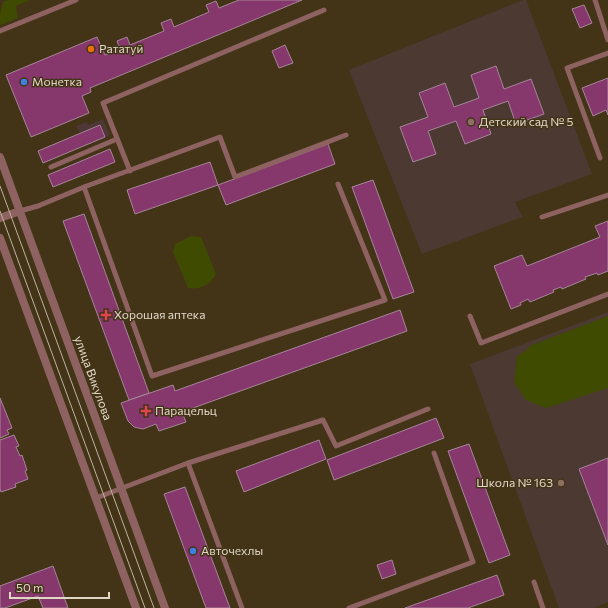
<svg xmlns="http://www.w3.org/2000/svg" width="608" height="608" font-family="Commissioner,sans-serif">
	<rect width="100%" height="100%" fill="#433418"/>
	<path fill="#4d3836" d="M103,119L110,135L105,137L100,125L80,133L76,126L87,122L88,125Z"/>
	<g fill="#4c3932">
		<path d="M523,0H526L592,174L515,202L522,217L422,254L349,70Z"/>
		<path d="M608,312V602L594,608H559L470,364Z"/>
	</g>
	<g fill="#3f4b01">
		<path d="M8,0H30L16,6L18,18L0,25V14L3,2Z"/>
		<path d="M191,236L201,237L216,274C210,285 200,290 188,288L173,252L175,244Z"/>
		<path d="M608,316V388L546,408L526,400L514,382L517,357L532,345Z"/>
	</g>
	<g fill="#86386d" stroke="#a58598">
		<path d="M239,0H302L90,88L91,92L82,96L89,113L31,137L6,75L97,37L105,55L120,49L117,41L127,37L130,45L164,31L161,23L171,19L174,27L209,12L206,5L216,1L219,8Z"/>
		<path d="M584,5L592,23L580,28L572,9Z"/>
		<path d="M285,45L293,63L279,68L272,51Z"/>
		<path d="M496,66L504,89L531,79L544,114L516,124L508,101L483,110L491,134L465,144L456,121L428,131L436,154L413,162L400,127L428,117L419,93L445,83L454,107L479,98L471,75Z"/>
		<path d="M608,78V115L606,110L593,116L582,88Z"/>
		<path d="M100,125L105,137L43,163L38,151Z"/>
		<path d="M328,144L335,164L226,205L218,185Z"/>
		<path d="M110,149L115,162L53,187L48,175Z"/>
		<path d="M210,162L218,185L135,214L127,190Z"/>
		<path d="M373,180L414,292L393,299L352,187Z"/>
		<path d="M84,214L149,393L129,400L63,221Z"/>
		<path d="M608,221V271L598,275L597,273L585,277L586,279L562,289L561,287L553,290L554,292L530,302L528,299L520,303L521,305L511,309L494,266L522,255L527,266L600,237L595,226Z"/>
		<path d="M400,310L407,331L182,412L186,422L159,431L156,424L143,429L134,427L128,421L121,403L173,385L175,391Z"/>
		<path d="M0,398L12,428L7,430L9,434L0,438Z"/>
		<path d="M436,418L444,438L334,480L327,460Z"/>
		<path d="M14,435L19,446L16,447L20,456L22,455L27,470L25,471L28,479L15,484L16,487L1,492L0,489V440Z"/>
		<path d="M319,440L326,459L244,492L236,471Z"/>
		<path d="M469,444L510,555L489,563L448,451Z"/>
		<path d="M608,458V545L579,469Z"/>
		<path d="M185,487L230,608H206L164,494Z"/>
		<path d="M392,560L396,574L382,579L377,565Z"/>
		<path d="M53,566L68,608H43L38,596L5,608H0V586Z"/>
		<path d="M497,575L504,595L468,608H405Z"/>
	</g>
	<g fill="none" stroke-linecap="round" stroke-linejoin="round">
		<g stroke="#8d6260" stroke-width="5">
			<path d="M595,0L608,40"/>
			<path d="M0,31L76,0"/>
			<path d="M600,158L567,68L608,53"/>
			<path d="M51,167L117,139"/>
			<path d="M130,171L103,103L324,10"/>
			<path d="M84,187L152,376L385,300L338,184"/>
			<path d="M20,211L38,206L84,187L220,137L235,177L346,135"/>
			<path d="M542,217L608,195"/>
			<path d="M470,316L481,343L608,294"/>
			<path d="M188,463L242,608"/>
			<path d="M96,498L188,463L323,420L336,446L428,409"/>
			<path d="M534,582L543,608"/>
			<path d="M349,608L473,562L434,453"/>
		</g>
		<path stroke="#8d6260" stroke-width="8" d="M0,218L20,211"/>
		<g stroke="#8d6260" stroke-width="8">
			<path d="M0,157L165,608"/>
			<path d="M0,238L136,608"/>
		</g>
		<g stroke="#beb3a0" stroke-width="1">
			<path d="M0,186L154,608"/>
			<path d="M0,211L145,608"/>
		</g>
	</g>
	<circle fill="#e8710a" stroke="#433418" stroke-width="1.5" cx="91" cy="49" r="4"/>
	<g fill="#3f7fe0" stroke="#433418" stroke-width="1.5">
		<circle cx="24" cy="82" r="4"/>
		<circle cx="193" cy="551" r="4"/>
	</g>
	<g fill="#8d6e63" stroke="#433418" stroke-width="1.5">
		<circle cx="471" cy="122" r="4"/>
		<circle cx="561" cy="483" r="4"/>
	</g>
	<g fill="#e0444e" stroke="#433418" stroke-width="1.5">
		<path d="M104 309h4v4h4v4h-4v4h-4v-4h-4v-4h4z"/>
		<path d="M144 405h4v4h4v4h-4v4h-4v-4h-4v-4h4z"/>
	</g>
	<g text-anchor="middle" stroke-width="3" stroke-linejoin="round" paint-order="stroke">
		<g font-size="12" fill="#e0d6c6" stroke="#433418" text-anchor="start">
			<text x="99" y="53">Рататуй</text>
			<text x="32" y="86">Монетка</text>
			<text x="479" y="126">Детский сад № 5</text>
			<text x="114" y="319">Хорошая аптека</text>
			<text x="155" y="415">Парацельц</text>
			<text x="553" y="487" text-anchor="end">Школа № 163</text>
			<text x="201" y="555">Авточехлы</text>
		</g>
		<g font-size="12" fill="#e0d6c6" stroke="#433418">
			<text transform="translate(93 378) rotate(70)" y="4">улица Викулова</text>
		</g>
	</g>
	<path d="M10 592v6h99v-6" fill="none" stroke="#e0d6c6" stroke-width="2"/>
	<text x="16" y="592" font-size="12" fill="#e0d6c6" stroke="#433418" stroke-width="3" paint-order="stroke">50 m</text>
</svg>
